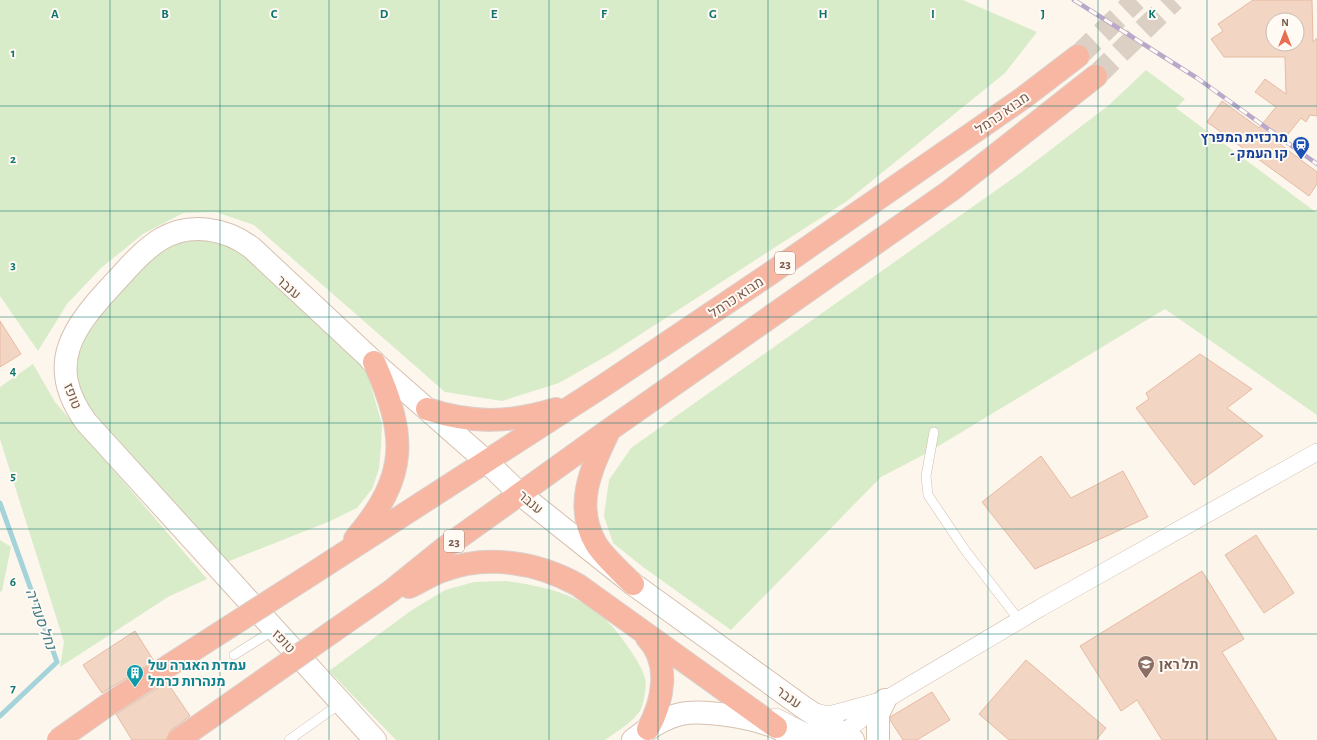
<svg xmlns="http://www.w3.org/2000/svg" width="1317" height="740" font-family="'Alegreya Sans',Heebo,sans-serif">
	<rect width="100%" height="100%" fill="#fdf6ec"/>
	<g fill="#d8ecc9">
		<path d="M0,0H963L1037,32L1005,73L847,201L610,354L559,383L502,401L445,392L254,225L216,212L183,213L143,234L101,268L67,304L38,351L0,296Z"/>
		<path d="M1146,70L1185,99L1176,108L1317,213V415L1165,309L927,453L881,477L731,630L643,567L613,543L604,516L609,480L631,448L1019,174L1109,105Z"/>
		<path d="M201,239C218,241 232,247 245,256L366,370L382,424L381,446L379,469L372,489L357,508L328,522L227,562L94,416C83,400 72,378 77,359C78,351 81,342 85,335C93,316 148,260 166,249C177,242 189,241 201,239Z"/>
		<path d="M33,364L55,402L207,579L168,597L60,667L64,642L0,439V387Z"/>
		<path d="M0,540L11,547L2,591L0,592Z"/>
		<path d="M506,581C534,585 562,590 587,605C593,609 601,615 606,620C617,630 642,664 645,678C647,687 644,703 640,711C631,724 617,731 605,740H396L329,671L412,610L445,590L474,582Z"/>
	</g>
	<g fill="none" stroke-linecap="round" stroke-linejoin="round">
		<path stroke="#a5d3da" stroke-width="5" d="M0,503L57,662L0,716"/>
	</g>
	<g fill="#f3d5c3" stroke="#e6bba3" fill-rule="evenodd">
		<path d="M1253,0H1312L1313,42L1317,38V116L1310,115L1306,122L1301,118L1280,144L1317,172V184L1309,196L1207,122L1222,101L1259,128L1276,107L1255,92L1265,79L1286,94L1285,57H1224L1211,39L1223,31L1218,24ZM1273,20H1297V44H1273Z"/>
		<path d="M0,321L21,354L0,367Z"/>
		<path d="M1200,354L1252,389L1227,408L1263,436L1194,485L1136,408L1149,399L1146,393Z"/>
		<path d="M1041,456L1071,498L1123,471L1148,517L1035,569L982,502Z"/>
		<path d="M1256,535L1294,593L1264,613L1225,555Z"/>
		<path d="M1202,571L1244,639L1222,652L1277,740H1162L1137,700L1121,711L1080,646Z"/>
		<path d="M135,631L154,661L102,693L83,665Z"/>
		<path d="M1026,660L1106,728L1096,740H1009L979,714Z"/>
		<path d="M167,682L190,716L171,730L166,740H132L116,714Z"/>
		<path d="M932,692L950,720L917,740H903L890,720V717Z"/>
	</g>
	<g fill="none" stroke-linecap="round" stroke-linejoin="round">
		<g stroke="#dcd0c4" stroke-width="22" stroke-dasharray="22 11" stroke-linecap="butt">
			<path d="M1078,56L1136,0"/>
			<path d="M1096,76L1174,0"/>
		</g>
		<defs>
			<g id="lane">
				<path d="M934,432L926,476L928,495L965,550L1019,620"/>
				<path d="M234,655L274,630"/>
				<path d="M289,740L341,703"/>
			</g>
			<g id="street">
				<path d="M811,711L829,715L877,702"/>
				<path d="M776,717C795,726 815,740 836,739L885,700L1040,608L1317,452"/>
			</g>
			<g id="secondary">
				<path d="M371,360L487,462L520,494L633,584L803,707L853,740"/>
				<path d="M374,362L252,248C226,228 190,222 161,239C143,250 129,267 115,282C73,327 44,364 86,422L375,740"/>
				<path d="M633,740C647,729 663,718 681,714C703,709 753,718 775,727C782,729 789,736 795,740"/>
				<path d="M878,740V714L885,700"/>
			</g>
			<g id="highway">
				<path d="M427,409C472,424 510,423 556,409"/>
				<path d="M609,431C592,467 573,505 596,544C604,557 622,573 633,584"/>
				<path d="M355,539C409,475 407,436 374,362"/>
				<path d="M304,579L603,386L768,275L1023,98L1078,56"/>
				<path d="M409,587C420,582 431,575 442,571C487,554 537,562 578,585L776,727"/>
				<path d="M335,630L391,591L443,549L609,430L950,191L1096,76"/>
				<path d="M647,638C671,663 663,702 648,729"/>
			</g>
		</defs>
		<use href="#lane" stroke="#d1beb0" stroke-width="10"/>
		<use href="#street" stroke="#d1beb0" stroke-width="18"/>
		<use href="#secondary" stroke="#d6c0b0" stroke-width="24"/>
		<use href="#highway" stroke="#dad1cd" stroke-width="24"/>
		<use href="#lane" stroke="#fff" stroke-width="9"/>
		<use href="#street" stroke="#fff" stroke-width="17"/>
		<use href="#secondary" stroke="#fff" stroke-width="22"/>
		<use href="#highway" stroke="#f7b7a3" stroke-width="22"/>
		<defs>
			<path id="rail" d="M1074,0L1197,78L1317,164"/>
		</defs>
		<use href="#rail" stroke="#b9a8c9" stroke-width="4.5"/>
		<use href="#rail" stroke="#fffaf3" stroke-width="3" stroke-dasharray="9" stroke-linecap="butt"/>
		<defs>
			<g id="highway-bridge">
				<path d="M58,740L109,704L304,579"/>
				<path d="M178,740L335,630"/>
			</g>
		</defs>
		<use href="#highway-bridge" stroke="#dad1cd" stroke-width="24" stroke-linecap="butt"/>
		<use href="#highway-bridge" stroke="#f7b7a3" stroke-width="22"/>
	</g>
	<path fill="none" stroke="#0f766e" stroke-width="1" stroke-opacity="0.55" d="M110,0V740M220,0V740M329,0V740M439,0V740M549,0V740M658,0V740M768,0V740M878,0V740M988,0V740M1098,0V740M1207,0V740M0,106H1317M0,211H1317M0,317H1317M0,423H1317M0,529H1317M0,634H1317"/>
	<defs>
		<symbol id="station-pin" viewBox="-11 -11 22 30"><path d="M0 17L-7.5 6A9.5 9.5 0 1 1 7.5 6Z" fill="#1a4fb4" stroke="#fffaf3"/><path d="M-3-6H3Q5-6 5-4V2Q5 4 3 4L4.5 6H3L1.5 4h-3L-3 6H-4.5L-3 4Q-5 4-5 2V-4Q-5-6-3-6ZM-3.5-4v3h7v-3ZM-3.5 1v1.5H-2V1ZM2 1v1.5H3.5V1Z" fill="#fff"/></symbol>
		<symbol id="university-pin" viewBox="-11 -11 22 30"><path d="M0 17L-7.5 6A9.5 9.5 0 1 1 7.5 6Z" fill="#8d6e63" stroke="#fffaf3"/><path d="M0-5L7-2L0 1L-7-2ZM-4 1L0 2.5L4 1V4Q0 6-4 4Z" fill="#fff"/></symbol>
		<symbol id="building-pin" viewBox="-11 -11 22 30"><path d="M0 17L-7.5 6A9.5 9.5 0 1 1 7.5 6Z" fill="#0f9aa8" stroke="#fffaf3"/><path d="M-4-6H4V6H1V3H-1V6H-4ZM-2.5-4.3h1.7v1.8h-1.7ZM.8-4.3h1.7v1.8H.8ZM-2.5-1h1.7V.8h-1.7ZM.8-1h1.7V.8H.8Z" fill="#fff"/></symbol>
	</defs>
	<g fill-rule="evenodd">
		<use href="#station-pin" x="1291" y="135" width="20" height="27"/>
		<use href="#university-pin" x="1136" y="654" width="20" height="27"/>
		<use href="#building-pin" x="125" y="663" width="20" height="27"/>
	</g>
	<g text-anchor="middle" stroke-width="4" stroke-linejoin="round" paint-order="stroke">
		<g fill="#fffaf3" stroke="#a28b7f" stroke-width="1">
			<rect x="775" y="252" width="20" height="22" rx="3"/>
			<rect x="444" y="530" width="20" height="22" rx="3"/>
		</g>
		<g font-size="13" font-weight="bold" fill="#7a5c4d">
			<text x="785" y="268">23</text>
			<text x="454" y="546">23</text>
		</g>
		<g font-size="14" fill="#7a5c4d" stroke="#fffaf3">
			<text transform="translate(1002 113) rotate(-35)" y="5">מבוא כרמל</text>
			<text transform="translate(289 287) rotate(42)" y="5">ענבר</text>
			<text transform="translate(736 297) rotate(-34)" y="5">מבוא כרמל</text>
			<text transform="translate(73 396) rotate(69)" y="5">טופז</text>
			<text transform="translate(531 502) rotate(40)" y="5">ענבר</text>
			<text transform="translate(284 641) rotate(47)" y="5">טופז</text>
			<text transform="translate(789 697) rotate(36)" y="5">ענבר</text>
		</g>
		<g font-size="14" font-weight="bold" fill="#164399" stroke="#fffaf3" text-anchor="end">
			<text x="1288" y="142">מרכזית המפרץ<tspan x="1288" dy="16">- קו העמק</tspan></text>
		</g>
		<g font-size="14" font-weight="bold" fill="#785e54" stroke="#fffaf3" text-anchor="start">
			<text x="1159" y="669">תל ראן</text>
		</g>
		<g font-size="14" font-weight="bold" fill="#0d838f" stroke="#fffaf3" text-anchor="start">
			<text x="148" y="670">עמדת האגרה של<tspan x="148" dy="16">מנהרות כרמל</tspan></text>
		</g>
		<g font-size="15" font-style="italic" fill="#437c86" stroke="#fffaf3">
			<text transform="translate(41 619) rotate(70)" y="5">נחל סעדיה</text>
		</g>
	</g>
	<g font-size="13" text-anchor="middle" font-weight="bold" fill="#0f766e" stroke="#fffaf3" stroke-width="4" stroke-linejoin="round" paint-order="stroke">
		<text x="55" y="18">A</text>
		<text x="165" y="18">B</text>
		<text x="274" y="18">C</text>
		<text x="384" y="18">D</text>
		<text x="494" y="18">E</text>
		<text x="604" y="18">F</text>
		<text x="713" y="18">G</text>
		<text x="823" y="18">H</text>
		<text x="933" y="18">I</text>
		<text x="1043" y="18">J</text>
		<text x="1152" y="18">K</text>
		<text x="13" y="57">1</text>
		<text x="13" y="163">2</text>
		<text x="13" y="269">3</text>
		<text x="13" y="375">4</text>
		<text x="13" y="480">5</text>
		<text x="13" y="586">6</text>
		<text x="13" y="692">7</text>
	</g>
	<g transform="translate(1285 32)"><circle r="19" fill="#fffaf3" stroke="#cabbb1"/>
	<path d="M0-3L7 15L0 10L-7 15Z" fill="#e76f51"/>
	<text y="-6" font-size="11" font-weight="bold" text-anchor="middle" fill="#7a5c4d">N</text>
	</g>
</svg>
